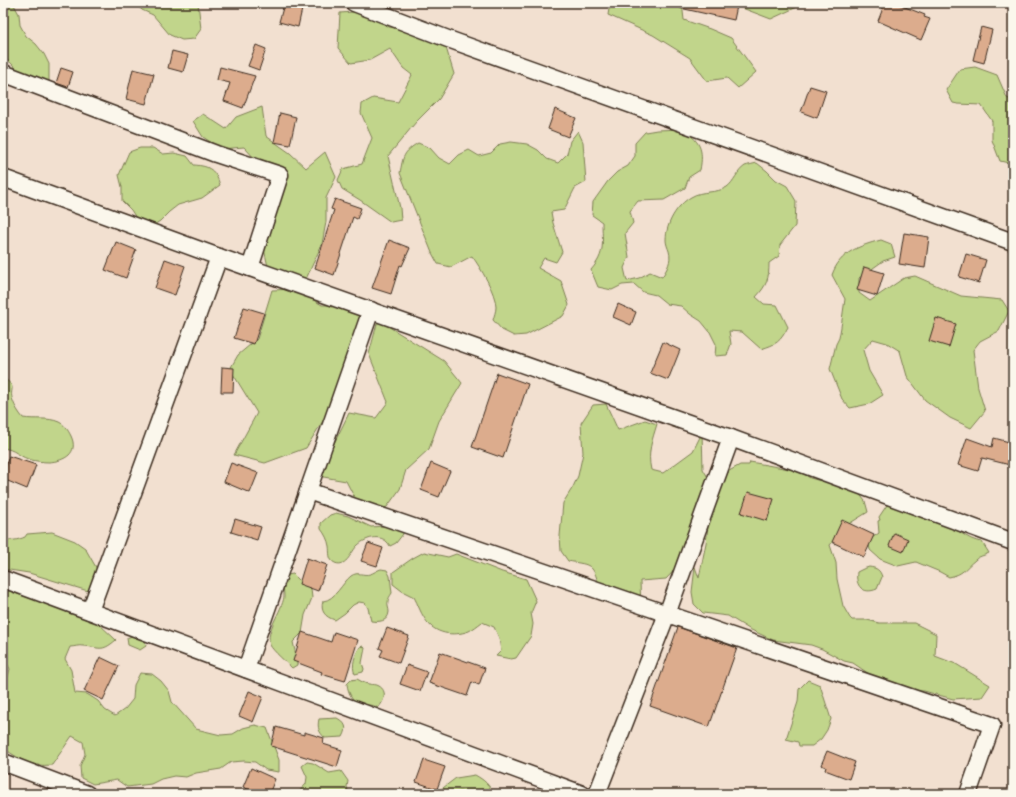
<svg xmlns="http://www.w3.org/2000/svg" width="1016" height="797" font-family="'Gochi Hand',sans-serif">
	<rect width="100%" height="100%" fill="#f2e0d0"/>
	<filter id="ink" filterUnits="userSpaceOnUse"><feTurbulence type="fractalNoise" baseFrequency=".025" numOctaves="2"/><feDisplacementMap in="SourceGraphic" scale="8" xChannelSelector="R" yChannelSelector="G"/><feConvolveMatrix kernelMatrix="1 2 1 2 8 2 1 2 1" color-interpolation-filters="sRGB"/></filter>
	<g filter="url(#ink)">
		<g fill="#c1d58b" stroke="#7e8054">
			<path d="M3,3H13L19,14L20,25L26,36L36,44L44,54L49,64V88L28,81L11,63L3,57Z"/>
			<path d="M134,3H198L201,29L194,39L182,40L170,35L153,15L142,10Z"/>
			<path d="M610,3H682L684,20L710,29L731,38L756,72L738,88L727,78L707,81L690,58L653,35L608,15Z"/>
			<path d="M729,3H795L797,7L771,19Z"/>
			<path d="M367,11L389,27L435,34L444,41L454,74L439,99L416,122L388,156L400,208L401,220L391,222L360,200L342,189L338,180L343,169L362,164L372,138L361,113L362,104L373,98L398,102L412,75L403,68L390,49L370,60L351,63L338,48L340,13Z"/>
			<path d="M975,67L997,75L1007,98L1013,101V164L1000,161L992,140V121L981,105L958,104L953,103L946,90L960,69Z"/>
			<path d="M262,107L266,136L290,153L306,168L325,152L336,177L326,198V222L322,244L306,279L269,271L264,249L277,166L257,161L244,147L221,149L203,137L193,121L203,114L226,129L236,117Z"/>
			<path d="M682,129C700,141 704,149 700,170L689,177L685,188L664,200L638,201L630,211L633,223L625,233L629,257L624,268L627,281L639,278L650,272L662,277C667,269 672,261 669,251C668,248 666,244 666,240C666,223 677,205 691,197C702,190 716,194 727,187C734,182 737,171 745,166C748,165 753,164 757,163L767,171L776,180L787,186L796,201L795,226L780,245L779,256L769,263C769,279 767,285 756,297L764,304L777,305L788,327C780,342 777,344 761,349L742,332L729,331L731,344L727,355L715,356L716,344L710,332L701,321L690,314L681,306L667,304L656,295L643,292L634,284L622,285L612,290L598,287L591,270C606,253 602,242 602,222L592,215L593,202L608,181L617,172L628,166L635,156V143L645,132L657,130Z"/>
			<path d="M578,131L583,142L586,182L575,188L564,210L551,212L553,223L562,252L556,262L544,258L538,268L561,281L569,305L563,316L526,335L514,336L502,330L493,320C494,316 496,311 496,307C496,293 480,267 472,256L451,267L438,264L432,253L400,173C403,157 403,152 418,143L430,148L439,158L450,164L459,155L469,150L479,156L491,153L500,144L511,142L527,144L538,150L547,159L558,163L567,154L570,141Z"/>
			<path d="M140,148H153L163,154L174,153L187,156L194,165C210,166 215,170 220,185L202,198L178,205L169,212L160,221L149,228L138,221L131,210L122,201V187L119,175L129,152Z"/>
			<path d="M881,240L891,244L895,257L883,261L859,278V293L870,301L904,278L915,276L961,296L1002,300L1009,311L999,331L980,341L973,350L978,388L985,411L971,428L950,418L925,400L907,376L900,351L887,343L873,339L863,350L869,371L883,395L869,404L850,408L842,399L830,369L836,344L839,338L841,327L845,299L832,275C840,252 859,246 881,240Z"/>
			<path d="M295,289L322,305H348L367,326L333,405L306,448L265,463L234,455L257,413L230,369L238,355L257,339L272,290Z"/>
			<path d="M378,320L444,361L462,383L439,421L429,449L406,470L400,489L387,507L363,514L346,481L318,476L349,413L376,418L388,402L369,354Z"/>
			<path d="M3,377C19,390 8,387 13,401C15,407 19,413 23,418C35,420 48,417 59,422C65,425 68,430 71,436C79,453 65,461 49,462C43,462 34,461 28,459C17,455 16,450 3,448Z"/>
			<path d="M606,404L618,430L645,420L657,424C652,441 647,452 651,470L663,473L693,451L702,433L703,469L709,479L685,559L666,579L640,581L641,611L598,582C592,562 587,565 568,561L561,551L560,536L563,503L573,487L578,476L583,453L581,423L593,405Z"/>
			<path d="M750,462L800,471L810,478L821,481L847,484L857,491L865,501L868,512L847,525L830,545L836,563L837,579L843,606L850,618L852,620H867L879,623H914L936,634L935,656L956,664L990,685L982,697L953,699L924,691H910L875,678L853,663L844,661L822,649L811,645L773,640L749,629L728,616L703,613L694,604L692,592L695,567L699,578L706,543L709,518L722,482L729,471L740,465H749Z"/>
			<path d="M887,505C905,507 925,509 942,519C955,527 966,540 982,542L989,553C984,556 978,556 975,560C964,569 964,574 949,577L940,572L916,562L898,566L880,559L870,550L869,544L872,538L879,533L878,521L880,520L879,517Z"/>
			<path d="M336,513L348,516L371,527L397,525L402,527L403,534L396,543L390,546C383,533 367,537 358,545C351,551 347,568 335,563C328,560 330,552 329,546C328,540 325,534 321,529V523L330,515Z"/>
			<path d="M52,532L75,541L85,548L97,569L95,581L88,591L29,573L3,569V538C10,542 18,540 25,537L27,534Z"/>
			<path d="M424,552L448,557L456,554L502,572L526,579L536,601L531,613L533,624L531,636L516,658L511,659L496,656L501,651L499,638L494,627L482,622C478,625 473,629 469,631C453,637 434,634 425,619C420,612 418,604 414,597L402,591L393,584V572L413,558Z"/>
			<path d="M869,567C877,568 880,570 882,577L877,589C863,595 855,586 857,572L863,569Z"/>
			<path d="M381,569L387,570L390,576L392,593C390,596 388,599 388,602C387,606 389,608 389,612C388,622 379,622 371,621L368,608L365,603L359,602L353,605L345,613L335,620C325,617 320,611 323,601C335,600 342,583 351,576C358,571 363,576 370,574C374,573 377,570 381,569Z"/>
			<path d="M293,574L301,582L307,585L311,589L312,598L305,615L302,633L293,642L297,660V665L292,668C287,663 273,651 270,645C265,631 282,611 284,597C284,592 283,585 282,579L287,575Z"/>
			<path d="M3,589L65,610L75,615L87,617L98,623L116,640C101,653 100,647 83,646C79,645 74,647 70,647L65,659L71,670L75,693L87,694L98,701L105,710L115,716L125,709L133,699L134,685L140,673L152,674L161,681L169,691L172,702L196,729L221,735L233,734L243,728L255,725L267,728L279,760V772L266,770L255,762L244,761L231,762L221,769L196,773L186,777L174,776L161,779L151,784L127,787L117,780L93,784L81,778L80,766L85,754L83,742L72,736L52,765C31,767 23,761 6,750L3,747V693L10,669L4,658H3Z"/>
			<path d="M136,634C143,636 145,639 146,646L140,650L128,645L127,638Z"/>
			<path d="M363,646L365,648L362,663L364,669L363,672L355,674C351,666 355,654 360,647Z"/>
			<path d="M357,679C361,681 365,684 369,684C373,685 376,684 379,686C388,691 384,702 378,708C372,704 369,706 362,704C353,703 348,693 347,684L351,680Z"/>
			<path d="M808,680L820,685L831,719L827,730L821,739L812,746H799L798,742L786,739L798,702L799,689Z"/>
			<path d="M337,718C346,723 348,728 343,737L325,738C319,732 317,728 319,719Z"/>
			<path d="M307,762L313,763L329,773L341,771L348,781L347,787L349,794H297L306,784L307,777L302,766Z"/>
			<path d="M475,775C484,780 490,785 493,794H470L460,791L453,794H435L456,778Z"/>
		</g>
		<g fill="#dcac8d" stroke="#3b2a1e">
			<path d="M681,3H724L737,6L734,20L680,8Z"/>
			<path d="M885,3H895L925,15L924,17L930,19L921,40L878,21Z"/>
			<path d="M284,4L302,9L298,27L279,22Z"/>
			<path d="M981,27L992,30L984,63L973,60Z"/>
			<path d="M256,45L266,49L259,70L248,66Z"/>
			<path d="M172,51L188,55L183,72L168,68Z"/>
			<path d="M220,67L255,76L243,108L224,101L230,83L217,80Z"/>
			<path d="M61,68L73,72L68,87L56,83Z"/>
			<path d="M133,69L154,74L146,104L126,99Z"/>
			<path d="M810,86L826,91L817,118L801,112Z"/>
			<path d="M555,109L576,118L568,137L548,129Z"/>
			<path d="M280,113L296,117L290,145L274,142Z"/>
			<path d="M335,199L361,208L357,219L353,217L334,275L315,268L334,210L331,209Z"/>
			<path d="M904,233L929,237L925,268L899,264Z"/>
			<path d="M389,240L410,248L402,266L400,265L391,294L372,288Z"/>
			<path d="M116,242L136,250L126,278L105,270Z"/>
			<path d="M966,254L986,260L979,283L959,277Z"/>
			<path d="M165,259L185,266L175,295L155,288Z"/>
			<path d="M864,267L884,273L877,296L857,290Z"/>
			<path d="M618,304L636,312L631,325L613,317Z"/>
			<path d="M244,307L264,313L254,344L234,338Z"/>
			<path d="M936,318L956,324L949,347L929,341Z"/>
			<path d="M663,342L680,350L668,380L650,373Z"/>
			<path d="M222,367L234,368L233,392H221Z"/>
			<path d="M497,373L528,384L503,458L472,447Z"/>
			<path d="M967,438L992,447L994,438L1013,443V451L1010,465L982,458L978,471L958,465Z"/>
			<path d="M9,456L36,465L27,489L3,479V474Z"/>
			<path d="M231,463L258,473L250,493L224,482Z"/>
			<path d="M431,463L450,471L439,497L421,490Z"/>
			<path d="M748,492L774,499L767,521L741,513Z"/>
			<path d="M235,519L261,527L257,540L231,532Z"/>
			<path d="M842,520L874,535L864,557L832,542Z"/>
			<path d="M894,533L908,539L903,552L889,546Z"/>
			<path d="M368,543L383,548L377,566L361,561Z"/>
			<path d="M307,558L327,565L318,591L299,584Z"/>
			<path d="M678,627L737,648L709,727L650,706Z"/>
			<path d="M387,628L409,636L399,663L380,656L383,650L379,648Z"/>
			<path d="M302,632L331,642L334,632L358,640L345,681L321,674L322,672L293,661Z"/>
			<path d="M440,652L485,668L479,685L472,682L467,696L429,683Z"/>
			<path d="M100,657L119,666L103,700L84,691Z"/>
			<path d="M407,665L427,672L420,691L400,684Z"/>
			<path d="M249,691L263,697L253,722L239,716Z"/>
			<path d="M276,727L304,735V732L324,738L323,744L342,750L337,767L271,746Z"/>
			<path d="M827,751L855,762L849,779L825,770L826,767L821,765Z"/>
			<path d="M424,760L445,767L437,789L416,782Z"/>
			<path d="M251,768L275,779L269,794H259L243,787Z"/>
		</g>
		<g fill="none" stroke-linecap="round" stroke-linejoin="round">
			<defs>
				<g id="minor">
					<path d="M354,3L448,39L1013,242"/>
					<path d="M3,73L216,154L280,175L250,268"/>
					<path d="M3,178L219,257L731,438L1013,542"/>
					<path d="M308,491L992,725L968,794"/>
					<path d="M3,579L582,794"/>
					<path d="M90,611L219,257"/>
					<path d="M246,669L371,310"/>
					<path d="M3,762L87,794"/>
					<path d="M597,794L667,614L731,438"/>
				</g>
			</defs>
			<use href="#minor" stroke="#3b2a1e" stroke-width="19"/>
			<use href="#minor" stroke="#fbf7ec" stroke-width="16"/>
		</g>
	</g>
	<rect width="1016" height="797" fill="none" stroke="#fbf7ec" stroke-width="16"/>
	<rect x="8" y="8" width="1000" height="781" fill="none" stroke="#3b2a1e" stroke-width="1.5" filter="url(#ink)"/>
</svg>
